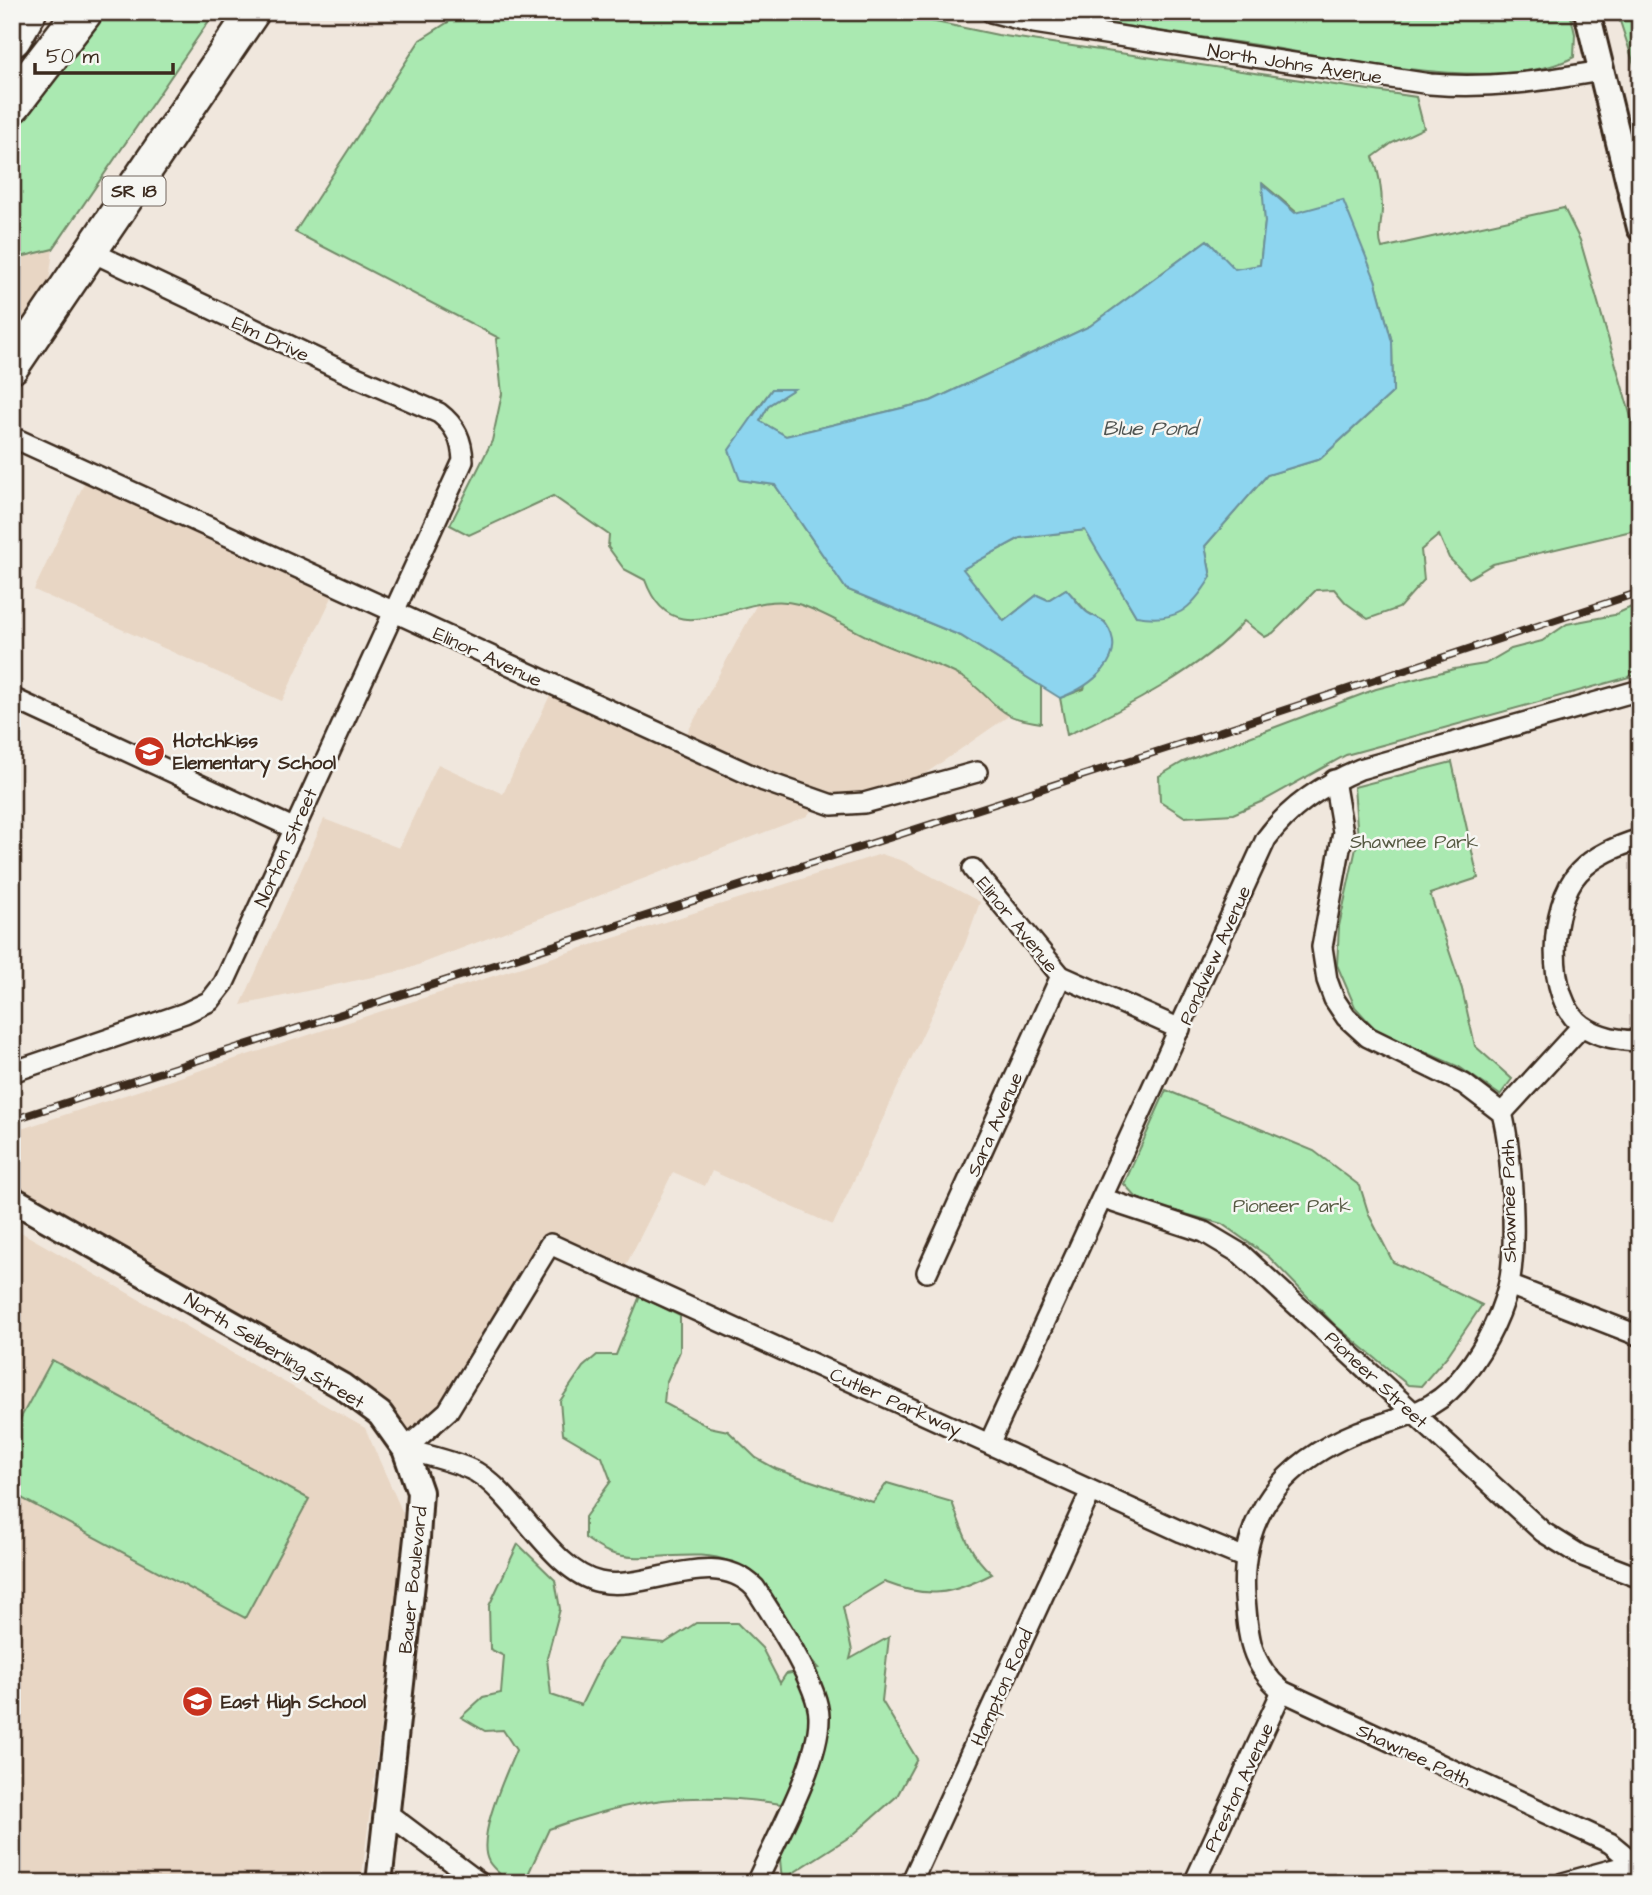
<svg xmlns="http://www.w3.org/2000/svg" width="1652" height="1895" font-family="'Architects Daughter',sans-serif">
	<rect width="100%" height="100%" fill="#f0e7dd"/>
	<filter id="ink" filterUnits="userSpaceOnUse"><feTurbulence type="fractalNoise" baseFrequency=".0143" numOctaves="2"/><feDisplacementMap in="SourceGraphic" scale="14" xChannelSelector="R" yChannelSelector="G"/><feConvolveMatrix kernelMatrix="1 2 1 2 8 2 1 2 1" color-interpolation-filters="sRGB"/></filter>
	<g filter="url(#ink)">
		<g fill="#e8d6c4">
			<path d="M53,249L46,307L12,357V259Z"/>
			<path d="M87,477L335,591L282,701L34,590Z"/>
			<path d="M778,599L799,604L904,654L939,665L968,680L1010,715L916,780L839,799L685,737L757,604Z"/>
			<path d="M554,687L818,802L807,816L405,970L241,1005L324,819L399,848L438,764L503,794Z"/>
			<path d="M881,854L903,861L980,902L965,944L833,1225L712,1171L705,1186L673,1172L620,1277L550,1244L448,1411L405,1449L380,1414L12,1199V1132L382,1011Z"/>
			<path d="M12,1227L365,1428L406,1520L361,1883H12Z"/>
		</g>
		<g fill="#aae9b1" stroke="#728a68" stroke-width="2">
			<path d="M100,12H215L53,249L12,259V135Z"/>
			<path d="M464,12H902L926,20L998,35L1416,97L1424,128L1392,143L1373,157C1380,174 1382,190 1382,208C1382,223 1377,234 1382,248L1564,208L1580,240L1639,445L1640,529L1493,564L1469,578L1449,558L1439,535L1421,550L1424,580L1399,608L1368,619L1346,603L1334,589L1316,590L1273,633L1265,637L1244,621C1204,668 1123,710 1067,735L1060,698L1084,689L1105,622L1087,612L1066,589L1048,600L1037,595L1004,621L962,569L1020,538L1086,530L1136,616L1211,577L1205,546L1267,475L1320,459L1393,392L1392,342L1375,279L1263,184L1265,222L1260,265L1235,270L1207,240L1090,326L931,401L786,436L760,421L769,405L792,390L772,389L752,416L740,480L775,485L846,589L961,636L1041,686V723C1031,721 1018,720 1009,715C992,706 981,688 964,678C937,663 908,655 880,643C853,631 827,613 798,604C742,587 675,662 645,580L624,569L608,547L609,535L553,496L469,535L450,525L492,441L502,394L496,339L499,338L295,232L420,40Z"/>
			<path d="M1048,12H1570L1575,34L1574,57C1499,97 1326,55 1243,43C1177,33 1113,26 1048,12Z"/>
			<path d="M1617,12H1640V94L1636,70Z"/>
			<path d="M1640,603V674L1346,755L1263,801L1233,814L1185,817L1160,801L1159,776L1183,762L1376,689L1454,669L1485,664L1511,649L1542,641L1567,624L1614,615Z"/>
			<path d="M1452,762L1478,878L1430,894L1462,989L1475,1046L1512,1079L1500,1095L1459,1067L1377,1031L1355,1007L1337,965L1339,926L1358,839L1354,787Z"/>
			<path d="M1166,1090L1314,1151L1360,1186L1369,1215L1393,1262L1482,1305L1448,1355L1421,1386L1408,1385L1335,1325L1269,1257L1222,1224L1156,1206L1137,1198L1124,1184Z"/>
			<path d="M640,1296L680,1316V1351L666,1383L664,1403L709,1427L728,1431L756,1458L776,1469L873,1502L887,1483L952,1502C962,1530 969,1554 992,1574C951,1595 928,1599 884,1582L843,1607L852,1651L850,1659L889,1637L882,1701L917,1759L897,1796L854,1834L782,1880L779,1849L821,1748L804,1743C804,1766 795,1786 781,1804C693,1790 632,1799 549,1829L524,1883H509C503,1876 494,1870 489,1862C475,1839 506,1774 516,1750L503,1730L485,1731L461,1717L483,1697L501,1693L504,1656L490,1649L489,1606L518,1544L555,1580L560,1609L547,1658L551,1695L581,1705L603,1660L620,1639L665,1643L696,1623H737L762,1648L780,1683L786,1674L818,1668C789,1640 763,1577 730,1562C696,1546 642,1566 608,1552C600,1549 592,1543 585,1538V1517L611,1481L602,1457L563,1434L560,1401L583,1367L597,1355H616Z"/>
			<path d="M52,1360L309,1499L245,1618L12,1493V1434Z"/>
		</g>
		<path fill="#8dd5ef" stroke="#6c919b" stroke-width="2" d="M1262,184L1295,213L1343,200L1375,279L1392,342L1393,392L1320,459L1267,475L1205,546L1211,577C1191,610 1176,623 1136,616L1085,530L1020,538L963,569L1004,621L1037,595L1048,600L1066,589C1073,596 1080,607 1088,613C1094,617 1102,618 1106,624C1130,659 1089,687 1060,698L961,636L846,589L775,485L740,480L729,450L772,389H794L769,405L760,421L786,436L931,401L1090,326L1207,240L1235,269L1260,265L1265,222Z"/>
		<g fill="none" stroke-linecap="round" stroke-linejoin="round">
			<defs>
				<g id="minor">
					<path d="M991,12L1034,23L1430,84C1489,89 1543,81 1601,71"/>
					<path d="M12,437L764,781L832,805L864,803L977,772"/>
					<path d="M12,698L293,828"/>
					<path d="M1334,780L1343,832L1322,947L1327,980L1334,999L1346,1017L1368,1037L1464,1084L1502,1113C1512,1151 1518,1250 1508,1287C1499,1322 1480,1357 1456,1384C1430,1414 1393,1419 1358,1432C1284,1462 1239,1515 1245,1597C1248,1637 1250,1664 1282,1691L1610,1843L1633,1862"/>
					<path d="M1640,839C1618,846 1595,855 1579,872C1549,904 1544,999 1583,1026C1598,1037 1622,1041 1640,1041"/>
					<path d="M973,869L1061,976L1180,1029"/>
					<path d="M12,1072L185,1013L210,1001L224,983L463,461C462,440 456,426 439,413L347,373L92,252"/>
					<path d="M1502,1113L1582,1026"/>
					<path d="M1104,1199L1204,1232L1241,1254L1543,1532L1580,1555L1640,1578"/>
					<path d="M927,1272L1061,976"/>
					<path d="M1509,1285L1640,1336"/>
					<path d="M990,1442L1266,839C1290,806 1322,785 1360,769L1640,690"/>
					<path d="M405,1449L448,1411L550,1244L1182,1532L1243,1557"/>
					<path d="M405,1449C427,1456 456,1461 476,1472C517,1496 553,1573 600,1582C649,1592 713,1545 755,1588C773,1616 819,1685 819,1717C820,1761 776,1839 757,1881"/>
					<path d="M387,1813L480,1883"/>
					<path d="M911,1883L1091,1491"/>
					<path d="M1194,1883L1282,1691"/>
					<path d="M1563,1883L1640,1862"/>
				</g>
				<g id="tertiary">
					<path d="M1587,12L1640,228"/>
					<path d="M12,1199L342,1386L380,1414L405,1449L420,1492L417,1538L379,1883"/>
				</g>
				<path id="primary" d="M12,367L253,12"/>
				<g id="motorway">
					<path d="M12,38L27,12"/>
					<path d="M12,104L83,12"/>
				</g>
			</defs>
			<use href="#minor" stroke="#3b2a1e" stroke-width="24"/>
			<use href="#tertiary" stroke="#3b2a1e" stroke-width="30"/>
			<use href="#primary" stroke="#3b2a1e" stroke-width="37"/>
			<use href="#motorway" stroke="#3b2a1e" stroke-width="42"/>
			<use href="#minor" stroke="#f6f6f2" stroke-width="19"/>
			<use href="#tertiary" stroke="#f6f6f2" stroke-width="24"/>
			<use href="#primary" stroke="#f6f6f2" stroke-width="32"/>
			<use href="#motorway" stroke="#f6f6f2" stroke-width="37"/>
			<defs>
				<path id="rail" d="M12,1120L1218,732L1640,592"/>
			</defs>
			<use href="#rail" stroke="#3b2a1e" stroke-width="8"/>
			<use href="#rail" stroke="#f6f6f2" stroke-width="5" stroke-dasharray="16" stroke-linecap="butt"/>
		</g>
	</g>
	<defs>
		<symbol id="school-disc" viewBox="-11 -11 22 22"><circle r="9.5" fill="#c8321e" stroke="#f6f6f2"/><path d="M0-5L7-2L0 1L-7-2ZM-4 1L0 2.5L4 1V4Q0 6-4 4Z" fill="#fff"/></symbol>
	</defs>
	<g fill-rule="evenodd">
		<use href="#school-disc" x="132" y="734" width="35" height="35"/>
		<use href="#school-disc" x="180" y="1684" width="35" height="35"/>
	</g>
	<g text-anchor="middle" stroke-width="5" stroke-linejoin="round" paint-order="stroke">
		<rect fill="#f6f6f2" stroke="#73675e" stroke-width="2" x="102.5" y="176.5" width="63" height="29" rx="5"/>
		<g font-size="18" font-weight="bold" fill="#3b2a1e">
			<text x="134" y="197">SR 18</text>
		</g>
		<g font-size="19" fill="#3b2a1e" stroke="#f6f6f2">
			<text transform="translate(1295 63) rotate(9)" y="7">North Johns Avenue</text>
			<text transform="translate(271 338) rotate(25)" y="7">Elm Drive</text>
			<text transform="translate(488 656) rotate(25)" y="7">Elinor Avenue</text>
			<text transform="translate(285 847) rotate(-66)" y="7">Norton Street</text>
			<text transform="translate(1018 924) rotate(51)" y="7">Elinor Avenue</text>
			<text transform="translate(1214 955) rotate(-66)" y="7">Pondview Avenue</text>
			<text transform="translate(994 1124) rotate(-66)" y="7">Sara Avenue</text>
			<text transform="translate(1508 1201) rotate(-91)" y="7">Shawnee Path</text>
			<text transform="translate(275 1350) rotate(31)" y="7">North Seiberling Street</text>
			<text transform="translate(1377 1379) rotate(43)" y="7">Pioneer Street</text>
			<text transform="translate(896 1401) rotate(24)" y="7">Cutler Parkway</text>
			<text transform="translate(412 1580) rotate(-84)" y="7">Bauer Boulevard</text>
			<text transform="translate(1001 1687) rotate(-66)" y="7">Hampton Road</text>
			<text transform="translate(1414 1754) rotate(25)" y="7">Shawnee Path</text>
			<text transform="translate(1238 1787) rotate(-65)" y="7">Preston Avenue</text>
		</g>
		<g font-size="19" font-weight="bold" fill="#3b2a1e" stroke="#f6f6f2" text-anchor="start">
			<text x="173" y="747">Hotchkiss<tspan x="173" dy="22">Elementary School</tspan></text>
			<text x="221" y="1708">East High School</text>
		</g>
		<g font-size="19" fill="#575a43" stroke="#f6f6f2">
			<text x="1414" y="848">Shawnee Park</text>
			<text x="1292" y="1212">Pioneer Park</text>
		</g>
		<g font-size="21" font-style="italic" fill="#505552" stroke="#f6f6f2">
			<text x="1150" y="435">Blue Pond</text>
		</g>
	</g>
	<rect width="1652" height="1895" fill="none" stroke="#f6f6f2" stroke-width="42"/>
	<rect x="21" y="21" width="1610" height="1853" fill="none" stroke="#3b2a1e" stroke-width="2.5" filter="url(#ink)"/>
	<path d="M35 63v10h138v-10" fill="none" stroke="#3b2a1e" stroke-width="3.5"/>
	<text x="46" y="63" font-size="21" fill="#3b2a1e" stroke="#f6f6f2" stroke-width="5" paint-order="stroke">50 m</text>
</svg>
